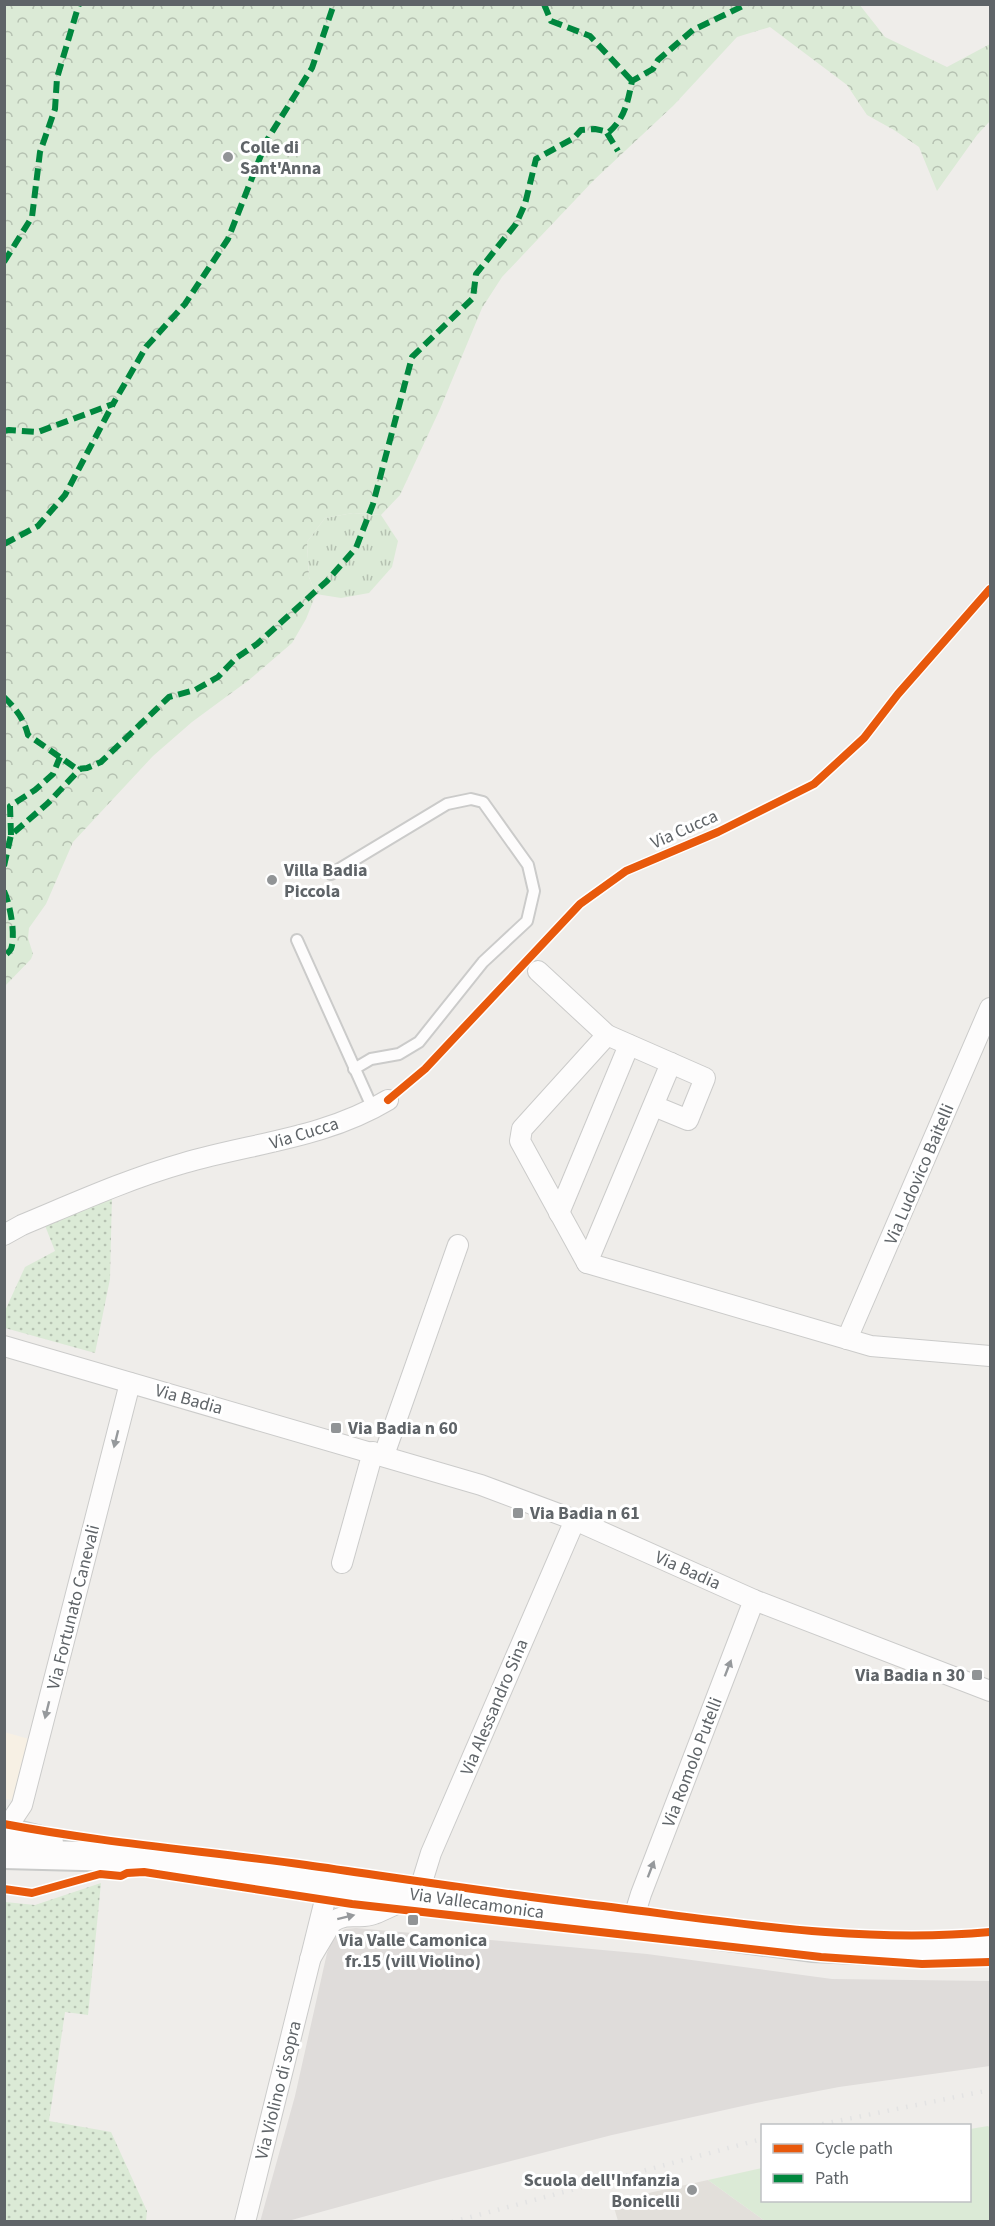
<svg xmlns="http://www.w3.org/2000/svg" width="995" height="2226" font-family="'Source Sans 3',sans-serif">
	<defs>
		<pattern id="grass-tufts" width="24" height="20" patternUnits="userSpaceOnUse" patternTransform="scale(1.5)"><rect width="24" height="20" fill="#dbead6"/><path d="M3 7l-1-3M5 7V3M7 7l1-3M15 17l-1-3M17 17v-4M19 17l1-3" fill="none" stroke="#b5c1b1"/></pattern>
		<pattern id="forest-crowns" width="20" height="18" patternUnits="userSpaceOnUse" patternTransform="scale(1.5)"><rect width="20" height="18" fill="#dbead6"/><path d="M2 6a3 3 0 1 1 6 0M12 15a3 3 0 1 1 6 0" fill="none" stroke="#b5c1b1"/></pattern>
		<pattern id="garden-dots" width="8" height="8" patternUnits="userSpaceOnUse" patternTransform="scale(1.5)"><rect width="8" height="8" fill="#dbead6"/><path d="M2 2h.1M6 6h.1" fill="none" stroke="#b5c1b1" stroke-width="1.8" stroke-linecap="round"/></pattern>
	</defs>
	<rect width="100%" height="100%" fill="#efedea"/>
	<path fill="#f7f0e4" d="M4,1732L33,1740L13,1800L5,1799Z"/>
	<path fill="#dfdcda" d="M356,1928L647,1954L832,1979L990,1981V2066L839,2087L756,2103L612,2135L433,2181L288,2221L260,2222L295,2096L327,1953L332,1941L338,1934L345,1929Z"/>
	<path fill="#e2dfda" d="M708,2180L765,2221H618L612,2201Z"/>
	<path fill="url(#grass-tufts)" d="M353,513L381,515L398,541L392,567L369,593L341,598L316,594L309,577L307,542L325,518Z"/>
	<path fill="url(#forest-crowns)" d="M859,4L885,37L947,67L990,44V121L977,135L937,191L919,147L894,130L867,115L847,85L770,27L737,37L673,106L594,180L502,277L482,308L440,409L400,495L381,515L353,513L325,518L307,542L309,577L316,594L306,619L292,643L249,680L192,722L153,756L73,842L46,904L29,928L28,938L33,954L31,959L5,986V5Z"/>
	<path fill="#dbead6" d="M988,2126L990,2128V2221H765L708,2180L762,2168V2200H970V2129Z"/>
	<g fill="url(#garden-dots)">
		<path d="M112,1195L110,1279L95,1353L5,1328L4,1313L25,1267L55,1251L44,1223Z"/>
		<path d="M101,1883L88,2015L65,2012L49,2121L111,2132L147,2211L146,2221H5V1902L35,1905Z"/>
	</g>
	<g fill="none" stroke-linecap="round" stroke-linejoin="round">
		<defs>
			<g id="lane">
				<path d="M331,874L447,804L471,799L483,802L528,865L534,891L527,921L483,962L419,1042L399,1054L371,1059L354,1069"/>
				<path d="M297,940L373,1109"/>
			</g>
			<g id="street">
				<path d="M538,971L607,1035L522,1129L520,1141L587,1263L871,1346L990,1356"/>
				<path d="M607,1035L705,1078L688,1120L654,1106"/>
				<path d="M559,1213L629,1045"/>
				<path d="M4,1235L22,1225C75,1203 128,1179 184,1163C253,1143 325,1138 388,1100"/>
				<path d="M587,1263L671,1063"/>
				<path d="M847,1339L990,1008"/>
				<path d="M4,1346L481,1485L575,1520L754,1600L990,1691"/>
				<path d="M384,1455L458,1245"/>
				<path d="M342,1563L373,1452"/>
				<path d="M4,1826L14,1817L22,1805L130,1383"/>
				<path d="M635,1925L636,1910L641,1894L754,1600"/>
				<path d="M310,1959L332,1922C349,1911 360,1920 374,1914C389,1908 403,1900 418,1895L431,1853L575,1520"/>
				<path d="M245,2222L329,1884"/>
			</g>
			<g id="secondary">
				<path d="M4,1832L49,1843"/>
				<path d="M4,1854L121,1857L812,1947L900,1951L990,1947"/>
			</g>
		</defs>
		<use href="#lane" stroke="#cbcbca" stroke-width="14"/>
		<use href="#street" stroke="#cbcbca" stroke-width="22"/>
		<use href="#secondary" stroke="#c9cac9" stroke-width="32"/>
		<use href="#lane" stroke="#fdfcfc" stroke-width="10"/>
		<use href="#street" stroke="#fdfcfc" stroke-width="20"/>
		<use href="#secondary" stroke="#fdfcfc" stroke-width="28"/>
		<g stroke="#e3e3e3" stroke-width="4.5" stroke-dasharray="1.5 8" stroke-linecap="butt">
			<path d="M813,2126L990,2090"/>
			<path d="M452,2222L762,2139"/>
		</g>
		<g stroke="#00873e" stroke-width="6" stroke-dasharray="12 6" stroke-linecap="butt">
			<path d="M544,4L551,21L590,36L632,81"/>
			<path d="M607,133L618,151"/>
			<path d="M4,262L32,217L40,152L55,109L57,78L79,4"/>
			<path d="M4,431L9,430L38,432L113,404L146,347L185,304L228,239L267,140L312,68L334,4"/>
			<path d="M4,544L38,526L65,495L113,404"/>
			<path d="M4,697C16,709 24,719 28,735L77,769L87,768L101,762L169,697L195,690L218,677L236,658L257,644L327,581L356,548L373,504L412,357L473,298L476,274L516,224L525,204L536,159L574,138L581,130L595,129L609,132C625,118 628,101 632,81L653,69L658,60L693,30L747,4"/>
			<path d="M11,835L10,806L35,790L53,774L60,757"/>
			<path d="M4,866L11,835L48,803L81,768"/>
			<path d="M4,891C10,904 16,935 11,949C10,951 6,955 4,956"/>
		</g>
		<defs>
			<g id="cycleway">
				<path d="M388,1100L425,1069L580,904L626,871L718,832L814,784L864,738L898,694L990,589"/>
				<path d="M4,1824C104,1843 205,1851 306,1865C397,1878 487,1892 578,1903C715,1919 852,1945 990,1932"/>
				<path d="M4,1889L32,1893L100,1874L121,1876L127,1873L144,1872L352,1904L821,1957L922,1964L990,1962"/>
			</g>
		</defs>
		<use href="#cycleway" stroke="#fff" stroke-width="11"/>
		<use href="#cycleway" stroke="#e8590c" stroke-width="8"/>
	</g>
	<defs><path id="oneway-solid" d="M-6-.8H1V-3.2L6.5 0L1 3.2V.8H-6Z" transform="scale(1.5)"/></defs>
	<g fill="#96999c">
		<use href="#oneway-solid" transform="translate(116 1439) rotate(104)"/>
		<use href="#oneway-solid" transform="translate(728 1668) rotate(-69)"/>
		<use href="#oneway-solid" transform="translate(47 1710) rotate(104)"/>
		<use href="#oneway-solid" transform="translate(651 1869) rotate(-69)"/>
		<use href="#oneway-solid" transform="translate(346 1917) rotate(-14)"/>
	</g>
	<g fill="#919496" stroke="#fff" stroke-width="2">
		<circle cx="228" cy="157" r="6"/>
		<circle cx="272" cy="880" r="6"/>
		<rect x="330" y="1422" width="12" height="12" rx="3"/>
		<rect x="512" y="1507" width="12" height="12" rx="3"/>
		<rect x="971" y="1669" width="12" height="12" rx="3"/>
		<rect x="407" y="1914" width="12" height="12" rx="3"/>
		<circle cx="692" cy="2190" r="6"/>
	</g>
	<g text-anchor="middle" stroke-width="6" stroke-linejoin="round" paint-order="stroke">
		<g font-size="18" font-weight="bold" fill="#5f6468" stroke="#fff" text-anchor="start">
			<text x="240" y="153">Colle di<tspan x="240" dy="21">Sant'Anna</tspan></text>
			<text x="284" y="876">Villa Badia<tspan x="284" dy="21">Piccola</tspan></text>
			<text x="348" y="1434">Via Badia n 60</text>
			<text x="530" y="1519">Via Badia n 61</text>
			<text x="965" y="1681" text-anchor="end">Via Badia n 30</text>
			<text x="413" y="1946" text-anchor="middle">Via Valle Camonica<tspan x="413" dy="21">fr.15 (vill Violino)</tspan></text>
			<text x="680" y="2186" text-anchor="end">Scuola dell'Infanzia<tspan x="680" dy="21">Bonicelli</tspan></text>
		</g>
		<g font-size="18" fill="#5f6468" stroke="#fff">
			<text transform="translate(684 829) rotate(-24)" y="6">Via Cucca</text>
			<text transform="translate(304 1133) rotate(-17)" y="6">Via Cucca</text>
			<text transform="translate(919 1174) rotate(-67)" y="6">Via Ludovico Baitelli</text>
			<text transform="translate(189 1399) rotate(16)" y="6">Via Badia</text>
			<text transform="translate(688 1570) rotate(24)" y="6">Via Badia</text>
			<text transform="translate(73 1607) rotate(-76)" y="6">Via Fortunato Canevali</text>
			<text transform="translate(494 1707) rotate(-67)" y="6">Via Alessandro Sina</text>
			<text transform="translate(692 1762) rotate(-69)" y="6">Via Romolo Putelli</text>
			<text transform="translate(477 1903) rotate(8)" y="6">Via Vallecamonica</text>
			<text transform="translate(278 2090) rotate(-76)" y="6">Via Violino di sopra</text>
		</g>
	</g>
	<rect width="995" height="2226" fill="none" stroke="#5f6468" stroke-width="12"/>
	<rect x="761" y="2124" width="210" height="78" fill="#ffffff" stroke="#bfc1c3" stroke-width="1.5"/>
	<rect x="773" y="2144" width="30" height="9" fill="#e8590c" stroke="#bfc1c3" stroke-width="1.5"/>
	<text x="815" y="2154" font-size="18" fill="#5f6468">Cycle path</text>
	<rect x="773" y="2174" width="30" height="9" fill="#00873e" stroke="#bfc1c3" stroke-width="1.5"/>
	<text x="815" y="2184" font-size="18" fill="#5f6468">Path</text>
</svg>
